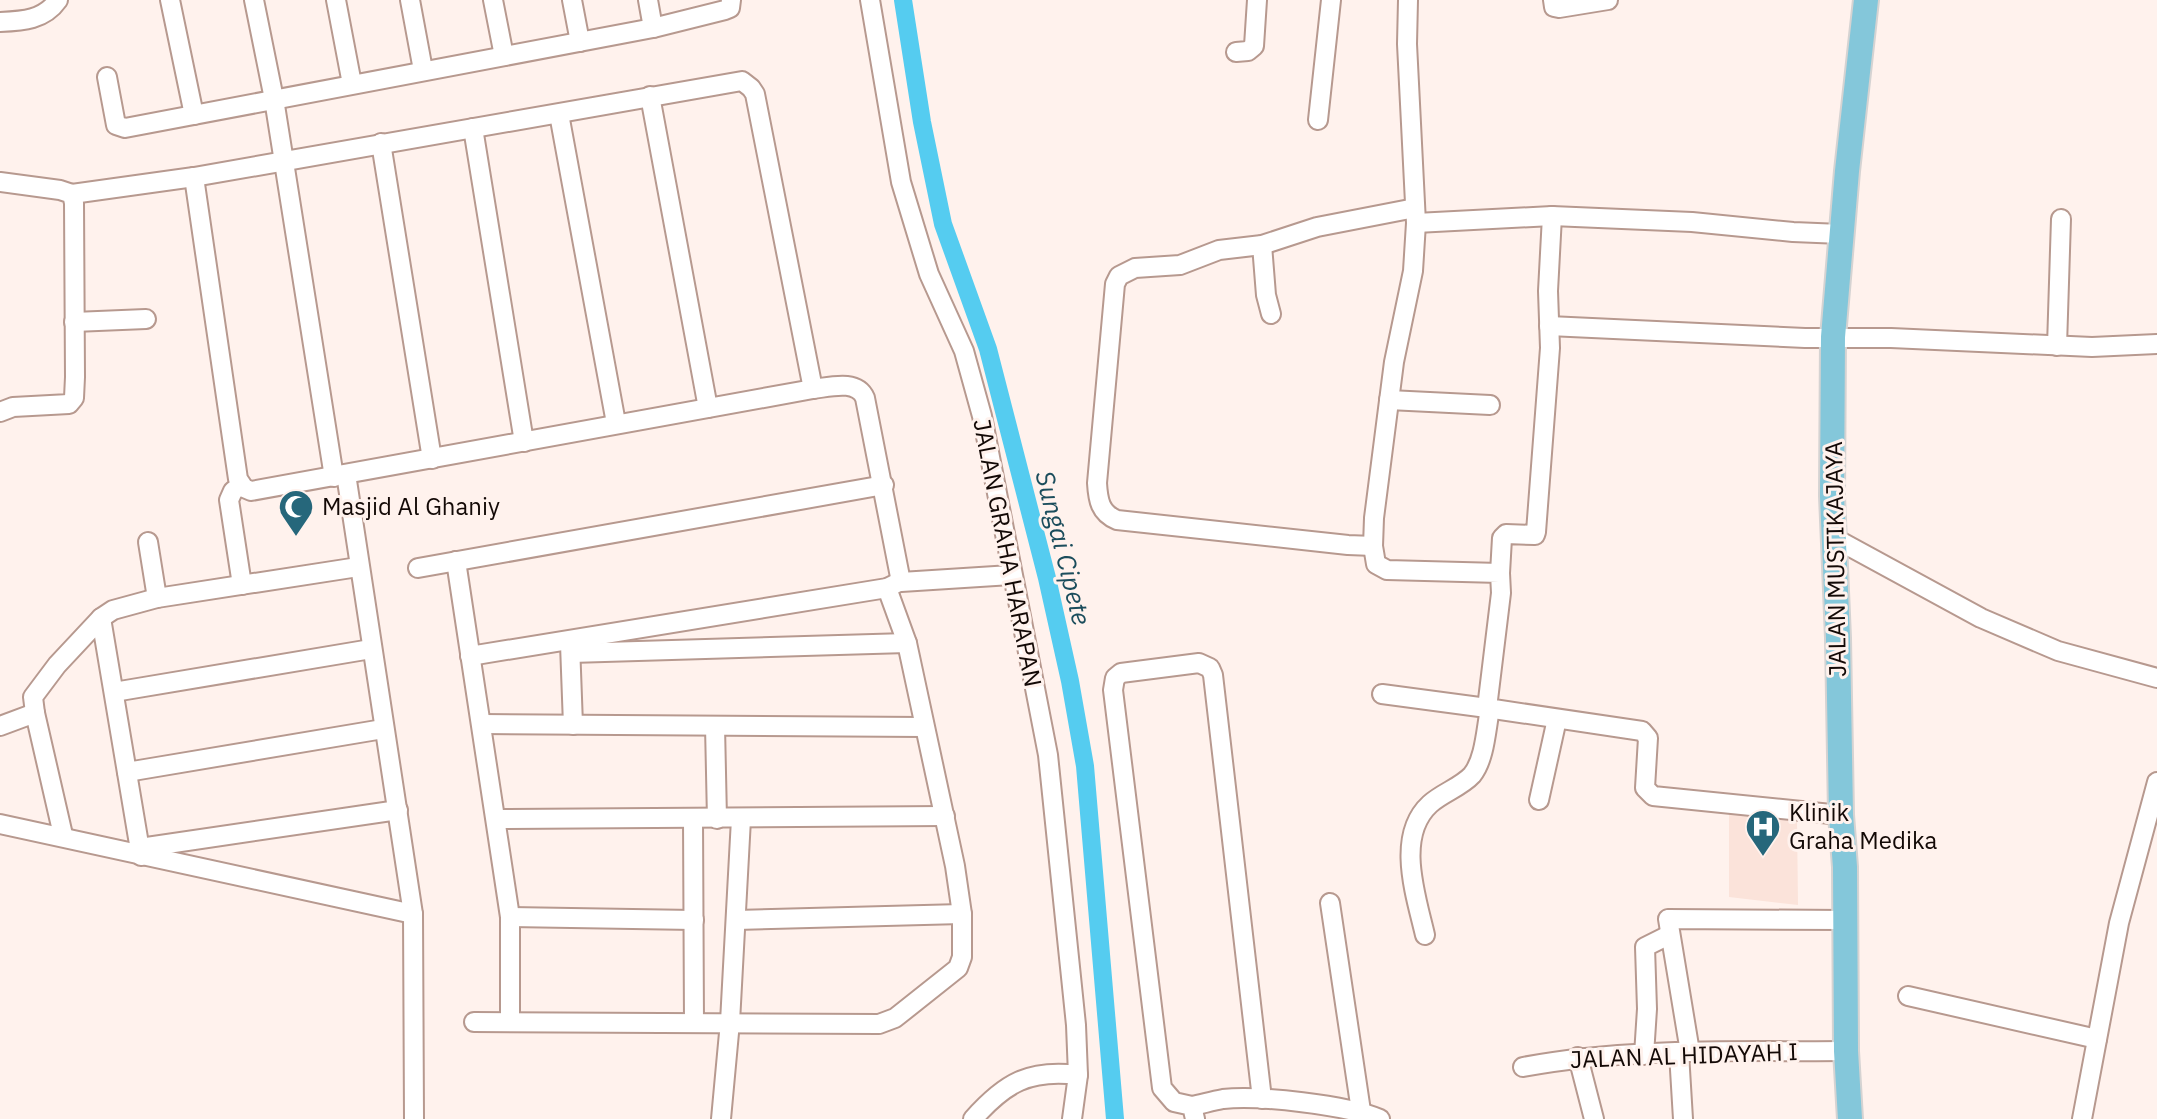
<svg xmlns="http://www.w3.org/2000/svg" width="2157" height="1119" font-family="'IBM Plex Sans',sans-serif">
	<rect width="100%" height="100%" fill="#fff2ed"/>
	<path fill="#fbe3da" d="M1729,812L1797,819L1798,905L1729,897Z"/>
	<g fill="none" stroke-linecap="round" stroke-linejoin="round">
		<path stroke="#55ccf0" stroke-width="18" d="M903,0L922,122L943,224L988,349L1047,578L1070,681L1085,766L1115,1119"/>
		<defs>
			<g id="minor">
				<path d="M170,0L194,115"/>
				<path d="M254,0L274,99L334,477"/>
				<path d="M336,0L352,84"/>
				<path d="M410,0L423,70"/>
				<path d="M493,0L504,56"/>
				<path d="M572,0L580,42"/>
				<path d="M648,0L653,28"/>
				<path d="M870,0L901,182L929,274L964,351L982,416L1048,755L1076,1025L1078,1075L1072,1119"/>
				<path d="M1408,0L1407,44L1416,223L1413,271L1394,362L1374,518L1373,546L1376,564L1387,570L1500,573L1501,593L1487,708L1642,731L1648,738L1645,788L1653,796L1841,815"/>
				<path d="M1553,0L1554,7L1559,8L1608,0"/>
				<path d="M0,22C23,21 44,20 58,0"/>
				<path d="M1236,52L1248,51L1254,46L1257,0"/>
				<path d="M107,77L116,125L125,128L653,28L725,10L730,8L731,0"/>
				<path d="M650,96L708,408"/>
				<path d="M559,114L616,423"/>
				<path d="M1318,120L1331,0"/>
				<path d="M473,128L524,442"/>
				<path d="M381,143L432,459"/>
				<path d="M194,177L238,479L244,488L251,491L813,389C830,387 857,379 865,398L901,582L1011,575"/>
				<path d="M0,182L60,190L72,194L74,203L75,377L74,398L69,404L13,407L0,412"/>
				<path d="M72,194L194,177L742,81L751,88L755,94L813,389"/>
				<path d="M1416,223L1552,216L1692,222L1793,232L1841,234"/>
				<path d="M1262,245L1266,295L1271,314"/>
				<path d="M74,322L146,319"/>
				<path d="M1549,326L1805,338H1891L2092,347L2157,344"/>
				<path d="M2057,346L2061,219"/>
				<path d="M1389,400L1490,405"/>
				<path d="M346,474L413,914L414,1119"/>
				<path d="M240,486L233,491L229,500L242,585"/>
				<path d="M1834,538L1981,618L2058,651L2157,678"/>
				<path d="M148,542L157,598"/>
				<path d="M1373,546L1348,545L1117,520C1100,513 1098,500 1097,483L1115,284L1119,276L1135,268L1180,265L1219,250L1262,245L1317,227L1415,208"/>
				<path d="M456,561L510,917V1022"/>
				<path d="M418,568L884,485"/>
				<path d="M1500,573L1502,538L1506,534L1535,535L1536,532L1550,348L1548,291L1552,216"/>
				<path d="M101,618L141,856"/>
				<path d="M570,644L573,725"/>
				<path d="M571,653L907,643"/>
				<path d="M470,656L887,588L897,583"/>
				<path d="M114,692L371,649"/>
				<path d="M1382,694L1487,708"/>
				<path d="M482,724L924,727"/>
				<path d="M0,726L35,713"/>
				<path d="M715,726L717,819"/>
				<path d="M127,772L383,729"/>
				<path d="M1539,800L1557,719"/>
				<path d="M497,819L945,816"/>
				<path d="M693,819L694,1022"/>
				<path d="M0,824L413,914"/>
				<path d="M63,835L35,713L33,697L57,665L101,618L113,610L157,598L358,567"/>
				<path d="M140,848L398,810"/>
				<path d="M1330,903L1361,1111"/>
				<path d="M510,917L694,920"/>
				<path d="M736,920L962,914"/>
				<path d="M1425,935C1416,896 1395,836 1430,804C1442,793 1461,787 1472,775C1485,759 1486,729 1490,709"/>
				<path d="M1908,996L2097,1039"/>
				<path d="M474,1022L879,1024L895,1018L958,968L962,957V914L955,866L907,643L887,588"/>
				<path d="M1690,1052L1668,919L1844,920"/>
				<path d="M1679,1053L1683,1119"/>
				<path d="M1644,1055L1647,1009L1645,947L1669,935"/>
				<path d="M1578,1057L1594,1119"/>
				<path d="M1523,1067C1629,1047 1739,1052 1846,1051"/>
				<path d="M1192,1106C1202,1104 1212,1101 1223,1099C1259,1095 1346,1105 1380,1119"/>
				<path d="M721,1119L730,1022L741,819"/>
				<path d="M973,1119C1005,1083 1029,1069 1078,1075"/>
				<path d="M1195,1119L1192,1106L1174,1102L1162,1088L1113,690L1115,678L1121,673L1199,663L1210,668L1213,675L1262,1099"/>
				<path d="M2082,1119L2119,923L2157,782"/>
			</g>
			<path id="major" d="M1850,1119L1846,1051L1845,867L1841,815L1838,638L1832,496L1833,337L1847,171L1866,0"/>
		</defs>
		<use href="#minor" stroke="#b7998f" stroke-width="22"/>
		<use href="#major" stroke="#d5d3d2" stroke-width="28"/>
		<use href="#minor" stroke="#fff" stroke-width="18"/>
		<use href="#major" stroke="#84c7da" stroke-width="24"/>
	</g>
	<defs>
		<symbol id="mosque-pin" viewBox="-11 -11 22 30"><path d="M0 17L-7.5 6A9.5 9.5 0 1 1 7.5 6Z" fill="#26677b" stroke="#fff2ed"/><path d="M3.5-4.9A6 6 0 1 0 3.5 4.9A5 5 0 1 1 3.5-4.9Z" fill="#fff"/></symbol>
		<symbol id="hospital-pin" viewBox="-11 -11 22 30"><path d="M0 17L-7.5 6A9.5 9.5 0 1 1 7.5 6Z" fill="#26677b" stroke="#fff2ed"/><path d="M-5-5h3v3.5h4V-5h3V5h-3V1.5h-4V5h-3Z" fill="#fff"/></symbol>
	</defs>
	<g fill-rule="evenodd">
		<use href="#mosque-pin" x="276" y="487" width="40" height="54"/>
		<use href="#hospital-pin" x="1743" y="807" width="40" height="54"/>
	</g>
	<g text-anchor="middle" stroke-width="6" stroke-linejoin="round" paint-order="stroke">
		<g font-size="24" fill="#130906" stroke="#fff2ed" text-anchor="start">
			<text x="322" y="515">Masjid Al Ghaniy</text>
			<text x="1789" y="821">Klinik<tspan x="1789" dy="28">Graha Medika</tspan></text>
		</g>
		<g font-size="24" fill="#130906" stroke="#fff2ed">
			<text transform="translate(1007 553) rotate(79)" y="8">JALAN GRAHA HARAPAN</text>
			<text transform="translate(1836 559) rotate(-91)" y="8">JALAN MUSTIKAJAYA</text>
			<text transform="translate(1684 1056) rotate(-2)" y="8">JALAN AL HIDAYAH I</text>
		</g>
		<g font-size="26" font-style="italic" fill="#1b4d5c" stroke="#fff2ed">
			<text transform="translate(1063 548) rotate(76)" y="9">Sungai Cipete</text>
		</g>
	</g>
</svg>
